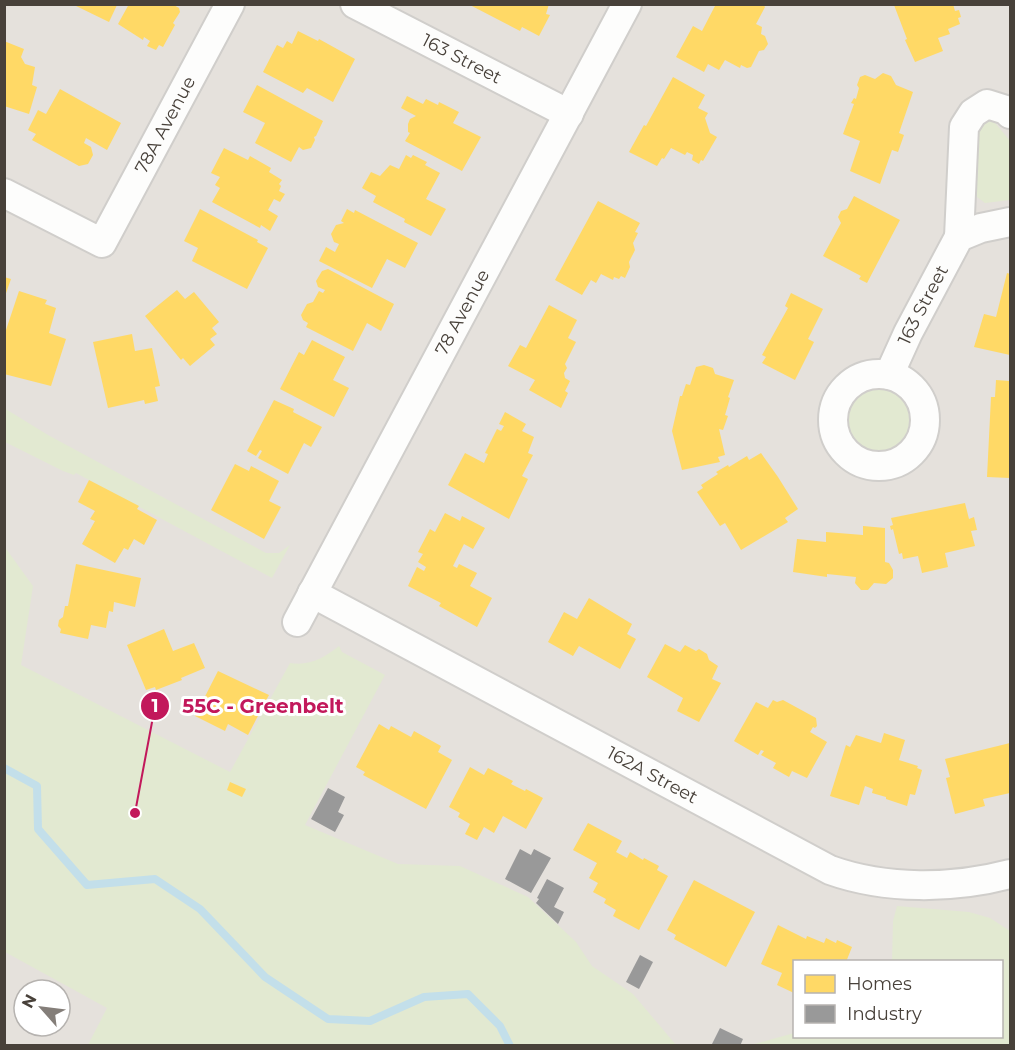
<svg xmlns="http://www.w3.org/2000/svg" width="1015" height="1050" font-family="Montserrat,sans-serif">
	<rect width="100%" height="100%" fill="#f2f0ee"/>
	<path fill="#e5e1dc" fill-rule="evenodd" d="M5,5H1010V1045L5,1046ZM794,962H1002V1036H794ZM24,990H60V1026H24Z"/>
	<g fill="#e2e9d1">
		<path d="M991,118L1010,141V200L985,203L973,194L972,140L980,123Z"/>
		<circle cx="880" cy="420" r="38"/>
		<path d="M4,408L48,435L266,553H279L290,545L272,578L76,473L74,475L63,471L5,442Z"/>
		<path d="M4,546L33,586L21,665L230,772L290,663C310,666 324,658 339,646L342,652L385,675L305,825L398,864L460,866L528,897L576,942L592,966L633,994L676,1045H88L107,1008L5,952Z"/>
		<path d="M897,906L969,912L990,918L1010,931V1045H751L794,1033V1036H1002V962L892,961L893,921Z"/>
	</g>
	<g fill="#ffd966">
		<path d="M129,4H172L179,8L180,12L173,23L175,25L163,47L159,45L156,50L147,46L150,41L144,37L143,40L118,24Z"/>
		<path d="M468,4H549L546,14L550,15L539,36L522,27L520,31Z"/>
		<path d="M716,4H763L765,7L756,24L762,27L761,34L765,36L768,44L764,50L759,51L751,67L747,68L741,65L740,68L725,60L719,70L708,64L704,72L676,57L693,26L702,31Z"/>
		<path d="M896,4H953L955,11L959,10L961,17L958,18L960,24L948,29L950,34L938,38L943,51L915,62L905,40L907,39L894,5Z"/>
		<path d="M74,5H117L109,22Z"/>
		<path d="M298,31L318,41L319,39L355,59L333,102L307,88L303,93L263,72L277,45L283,48L287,41L292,44Z"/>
		<path d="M4,41L24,49L21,57L25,64L35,67L32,85L37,87L29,114L4,106Z"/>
		<path d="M883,73L891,76L896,85L913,92L899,133L904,135L898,152L892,150L880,184L850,171L860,141L843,134L854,104L851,103L854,98L856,99L859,88L857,85L860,77L865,75L875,79Z"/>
		<path d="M673,77L705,95L698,108L708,113L705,118L710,133L717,137L703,161L701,160L699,164L692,160L693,155L687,152L685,155L671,148L664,159L662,158L657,166L629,152L644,125L646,126Z"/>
		<path d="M257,85L323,121L316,136L314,137L315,140L311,148L303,150L299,147L291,162L255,143L265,123L243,112Z"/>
		<path d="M60,89L121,123L107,150L86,138L84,143L91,147L93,155L88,164L79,166L32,140L36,134L28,130L38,110L46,114Z"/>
		<path d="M407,96L423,104L426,99L438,105L439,102L459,112L453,123L481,137L462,171L405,141L410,133L408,132V124L410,119L416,116L401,108Z"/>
		<path d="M224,148L248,160L250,156L271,168L269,172L282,180L279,184L281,186L279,191L285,194L280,202L274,199L268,210L278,216L270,231L261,225L260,228L212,202L220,188L215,185L220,177L211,173Z"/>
		<path d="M406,155L411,158L413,155L427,162L425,165L440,173L426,199L446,209L431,236L404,222L405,219L373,202L376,196L362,188L371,172L380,176L390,165L399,169Z"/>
		<path d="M854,196L900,220L867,283L859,279L861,276L823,256L841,223L838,217L841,211L847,209Z"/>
		<path d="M598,201L640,223L635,232L638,233L633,243L635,250L629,262L630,267L625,278L621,276L619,279L614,277L613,280L601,274L596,283L591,280L582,295L555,280Z"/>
		<path d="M200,209L258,240L257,242L268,248L247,289L192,261L198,248L184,241Z"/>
		<path d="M347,209L354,213L355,210L418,243L405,268L387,259L372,288L319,261L326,247L335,252L339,244L334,242L331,234L336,225L344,223L341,221Z"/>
		<path d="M328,269L394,304L381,331L367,323L353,351L306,327L308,323L303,320L301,315L307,304L313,302L319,291L323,293L325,290L318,287L316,281L322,271Z"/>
		<path d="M1007,273L1010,274V355L974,347L984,314L996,317Z"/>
		<path d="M4,277L11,279L5,296H4Z"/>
		<path d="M177,290L185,299L194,292L219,322L212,328L217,334L210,339L215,345L190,366L183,358L181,360L145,316Z"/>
		<path d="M19,291L47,300L45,304L56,308L49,333L66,339L51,386L4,374V336Z"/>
		<path d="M791,293L823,309L808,339L814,342L795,380L762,363L766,357L762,355L788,308L785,306Z"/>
		<path d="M549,305L577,320L568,338L576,342L565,364L567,368L564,373L565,378L570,381L565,391L568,393L561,408L529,390L535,380L508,366L520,345L526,348Z"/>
		<path d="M132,334L135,351L152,348L160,386L155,387L158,401L145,404L144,400L108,408L93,342Z"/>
		<path d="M312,340L345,357L333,380L349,388L334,417L280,389L299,352L304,355Z"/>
		<path d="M704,365L713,368L715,374L734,380L728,397L730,398L725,415L728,416L723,430L719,429L725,455L718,457L720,462L682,470L672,431L680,396H682L686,384L690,385L696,367Z"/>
		<path d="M996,380L1010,381V478L987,477L991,397H995Z"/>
		<path d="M274,400L294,409L293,412L322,427L311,447L304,443L288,474L258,458L262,451L260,450L256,456L247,451Z"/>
		<path d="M505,412L526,424L522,431L534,437L528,453L533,455L522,476L528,479L509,519L448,485L465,453L484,463L488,454L485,453L497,429L501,431L504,426L499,424Z"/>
		<path d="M761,453L778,477L798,509L785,518L788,522L741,550L725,523L720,526L697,492L703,488L701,485L718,474L716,472L728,465L729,467L747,456L749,460Z"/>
		<path d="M235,464L249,471L251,466L279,481L269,501L281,507L264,539L211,510Z"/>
		<path d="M89,480L139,506L137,509L157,520L144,545L134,539L128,550L124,548L115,563L82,544L95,521L90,519L95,511L78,502Z"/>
		<path d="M965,503L969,519L974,517L977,530L971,531L975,546L945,553L948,567L922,573L918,556L903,559L902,553L899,554L893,529L891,530L890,526L893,525L891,518Z"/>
		<path d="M445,513L460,521L462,516L485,528L473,549L464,544L453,566L457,568L459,564L477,573L470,586L492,598L477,627L439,606L441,603L408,586L417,567L424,571L426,567L418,562L423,554L418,552L430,529L435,532Z"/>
		<path d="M863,526L885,528V562L889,563L893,570V578L886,584L874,583L868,590H861L855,583L856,577L827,574V577L793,572L797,539L826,542V532L863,535Z"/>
		<path d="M76,564L141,578L135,607L114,602L113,612L109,611L106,628L91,625L88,639L60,633L61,629L58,626L59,620L63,617L65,606H68Z"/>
		<path d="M589,598L632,624L627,634L636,639L620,669L579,646L573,656L548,642L564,612L577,619Z"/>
		<path d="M164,629L173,651L194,643L205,668L181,678L182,680L156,690L155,687L146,690L127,645Z"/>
		<path d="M665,644L680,652L685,645L696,651L699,649L707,654L709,660L718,666L712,679L721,683L699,722L677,711L683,698L647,677Z"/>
		<path d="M218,671L269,695L248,735L228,724L225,731L195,716Z"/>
		<path d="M773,700L777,702L783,700L816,718L817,726L815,728L813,727L810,732L827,742L807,778L792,771L789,777L773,768L776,763L761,755L764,751L761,750L758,755L734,741L756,702L768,708Z"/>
		<path d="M379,724L389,730L391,726L411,737L414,731L441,746L438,752L452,760L426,809L363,775L365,772L356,767Z"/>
		<path d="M884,733L905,740L899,760L918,766L917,768L922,770L915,795L910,794L907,806L886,799V797L872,793L873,789L865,786L859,805L830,796L846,745L850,747L856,735L881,743Z"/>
		<path d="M1010,743V793L983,799L985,806L955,814L946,778L950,777L945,759Z"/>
		<path d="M470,767L484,775L488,768L513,781L511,784L525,791L526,789L543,798L526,829L503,816L494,833L484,827L477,840L465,834L470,824L458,817L460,813L449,807Z"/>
		<path d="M230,782L246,789L242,797L227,790Z"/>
		<path d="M588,823L622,841L616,852L627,858L630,852L643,860L644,858L659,866L657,870L668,876L639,930L613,916L616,910L604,903L606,899L593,892L598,883L589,878L597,863L573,850Z"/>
		<path d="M694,880L755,912L726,967L674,939L676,935L667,930Z"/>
		<path d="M778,925L806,939L807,936L824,943L826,938L836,943L837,940L852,947L846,962H794V993L777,985L782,973L761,964Z"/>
	</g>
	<g fill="#999">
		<path d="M328,788L345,797L338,812L344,815L335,832L311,819Z"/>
		<path d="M520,849L531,855L534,849L551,858L531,893L505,879Z"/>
		<path d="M547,879L564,888L554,907L564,912L558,924L536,903L539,899L537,898Z"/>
		<path d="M640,955L653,962L639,989L626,982Z"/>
		<path d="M720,1028L743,1039L740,1046H711Z"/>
	</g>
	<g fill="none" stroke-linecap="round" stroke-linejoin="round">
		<path stroke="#c3dfea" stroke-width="8" d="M4,768L37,786L38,829L87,885L155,879L200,909L265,977L328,1019L370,1021L424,997L468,994L500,1026L510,1046"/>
		<defs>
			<g id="street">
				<path id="s1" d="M355,4L569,114"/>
				<path id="s2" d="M4,193L102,243L230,4"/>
				<path d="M959,237L964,127L973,113L987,104L1006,110L1010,114"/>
				<circle cx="879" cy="420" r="46"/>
				<path id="s3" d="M889,375L908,333L959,237L981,228L1010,222"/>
				<path id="s4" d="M312,593L830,870C886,890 953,889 1010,874"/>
				<path id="s5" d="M297,622L627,4"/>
			</g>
		</defs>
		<use href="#street" stroke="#d0cecb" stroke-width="32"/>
		<use href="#street" stroke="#fdfdfc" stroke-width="28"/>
	</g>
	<g text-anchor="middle" stroke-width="6" stroke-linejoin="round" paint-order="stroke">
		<g font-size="18" fill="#48413a" stroke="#fff">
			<text dy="6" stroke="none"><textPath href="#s1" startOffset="120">163 Street</textPath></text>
			<text dy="6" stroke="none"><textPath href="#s2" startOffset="244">78A Avenue</textPath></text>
			<text dy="6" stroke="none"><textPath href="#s3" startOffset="78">163 Street</textPath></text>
			<text dy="6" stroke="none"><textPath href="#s5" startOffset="351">78 Avenue</textPath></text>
			<text dy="6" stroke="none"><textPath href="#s4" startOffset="386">162A Street</textPath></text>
		</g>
	</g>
	<path fill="none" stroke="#c2185b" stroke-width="2" d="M135 813L155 706"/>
	<g fill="#c2185b" stroke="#fff" stroke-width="2">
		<circle cx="135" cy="813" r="6"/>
		<circle cx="155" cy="706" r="15"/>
	</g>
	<g font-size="18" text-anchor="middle" font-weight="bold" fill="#fff">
		<text x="155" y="712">1</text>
	</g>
	<g font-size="20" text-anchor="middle" font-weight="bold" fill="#c2185b" stroke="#fff" stroke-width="6" stroke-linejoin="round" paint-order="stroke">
		<text x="263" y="713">55C - Greenbelt</text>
	</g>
	<rect width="1015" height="1050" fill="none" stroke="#48413a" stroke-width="12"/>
	<rect x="793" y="960" width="210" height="78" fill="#ffffff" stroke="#b6b3b0" stroke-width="1.5"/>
	<rect x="805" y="975" width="30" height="18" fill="#ffd966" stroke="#b6b3b0" stroke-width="1.5"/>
	<text x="847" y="990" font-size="18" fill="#48413a">Homes</text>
	<rect x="805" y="1005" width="30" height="18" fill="#999999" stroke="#b6b3b0" stroke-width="1.5"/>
	<text x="847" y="1020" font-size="18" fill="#48413a">Industry</text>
	<g transform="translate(42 1008) rotate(298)"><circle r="28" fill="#ffffff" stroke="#b6b3b0" stroke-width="1.5"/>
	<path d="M0-4.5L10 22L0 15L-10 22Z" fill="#847e79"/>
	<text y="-9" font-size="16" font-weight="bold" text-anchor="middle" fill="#48413a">N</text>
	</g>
</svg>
